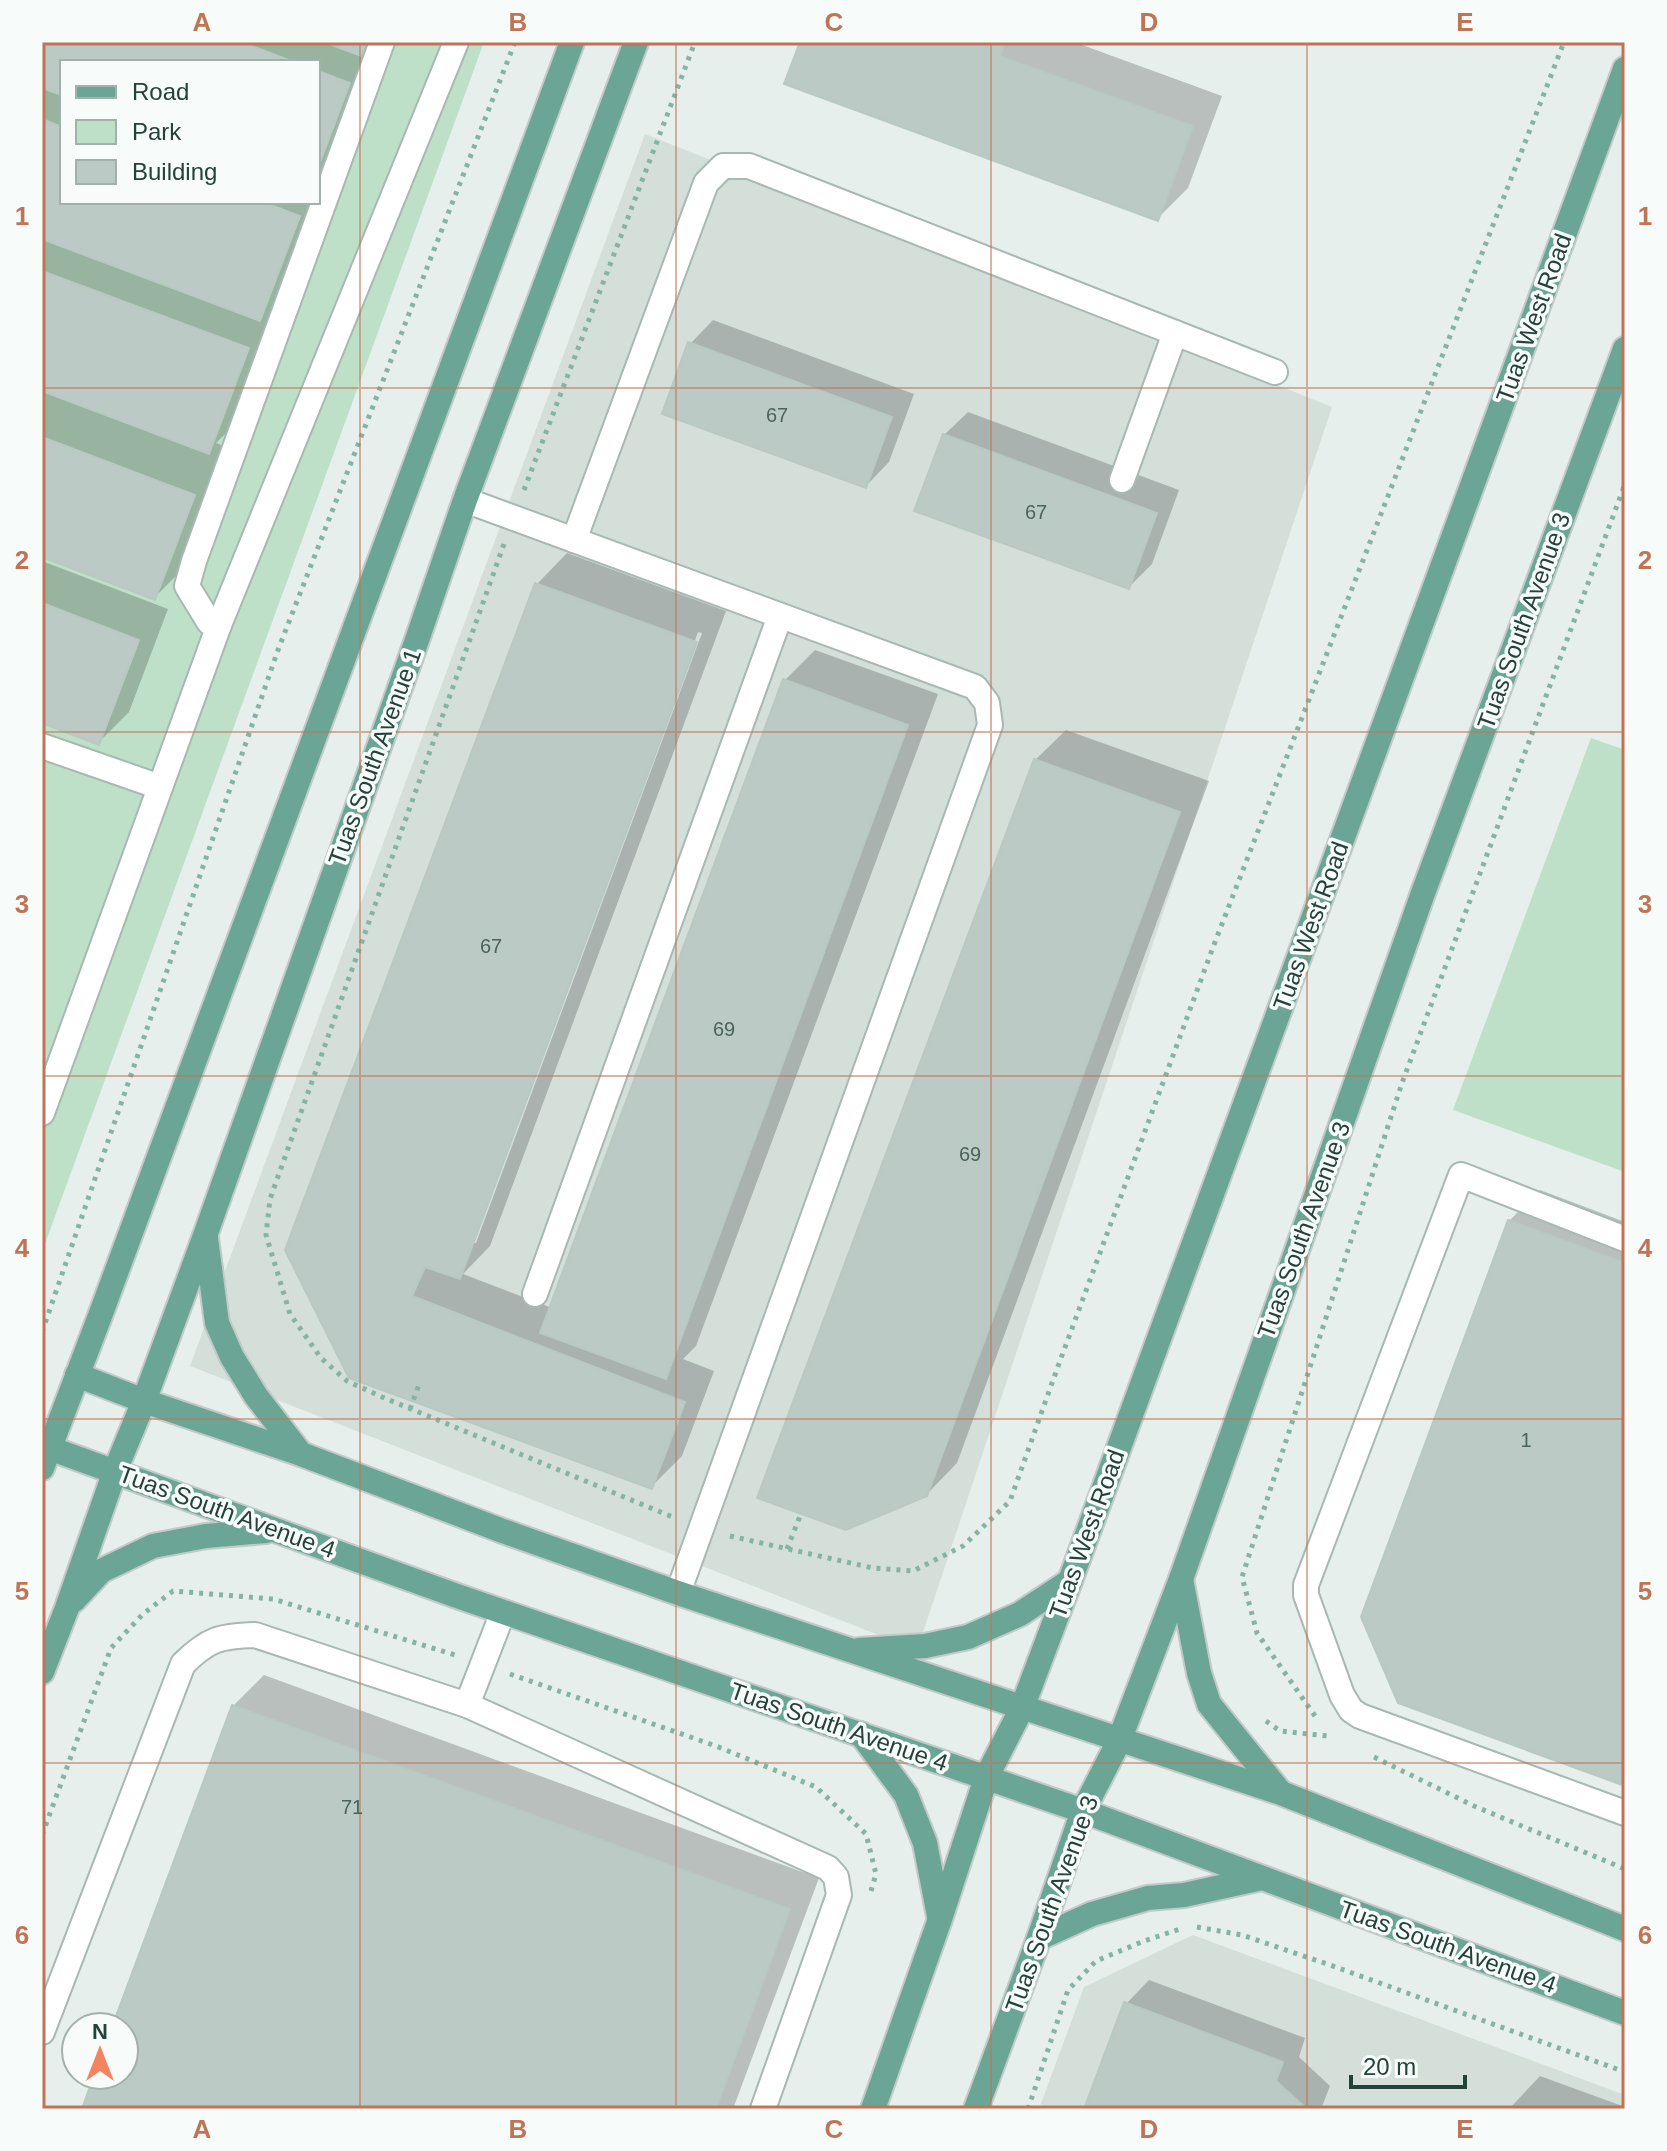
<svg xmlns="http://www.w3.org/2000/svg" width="1667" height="2151" font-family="Helvetica,sans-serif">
	<rect width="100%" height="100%" fill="#e6efeb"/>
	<g fill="#d4dfda">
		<path d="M645,134L1332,407L917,1650L190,1366Z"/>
		<path d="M1193,1935L1625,2095V2109H1039L1084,1987Z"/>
	</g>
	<g fill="#bfe0c8" fill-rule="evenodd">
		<path d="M42,42H484L42,1252ZM62,62H318V202H62Z"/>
		<path d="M1591,738L1625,750V1172L1453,1110Z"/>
	</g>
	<g fill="#0003" fill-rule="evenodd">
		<path d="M42,42H391L252,408L216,443L237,451L198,554L154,598L42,555ZM62,62H318V202H62Z"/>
		<path d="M802,42H1074L1222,96L1188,188L1157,219Z"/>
		<path d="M713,320L914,394L889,462L866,486L690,344Z"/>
		<path d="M968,412L1179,490L1152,564L1129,587L944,435Z"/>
		<path d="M567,553L726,611L490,1246L463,1274L552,1308L785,680L815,650L938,694L696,1346L683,1359L714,1371L682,1456L652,1486L351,1376L537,584ZM698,632L702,633L476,1243H472Z"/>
		<path d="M42,561L168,609L129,712L99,742L42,721Z"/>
		<path d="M1066,730L1209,781L957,1463L926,1495L1035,760Z"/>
		<path d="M1540,1190L1625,1222V1784L1509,1221Z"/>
		<path d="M264,1675L819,1878L733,2109H84L97,2075H124V2027H114L233,1706Z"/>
		<path d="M1149,1980L1305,2038L1299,2057L1330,2086L1321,2109H1086L1126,2004Z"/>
		<path d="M1540,2076L1625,2107V2109H1509Z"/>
	</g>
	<g fill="#bbcac4" stroke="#b8c9c2" stroke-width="2">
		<path d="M42,42H241L294,62H62V95L42,88Z"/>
		<path d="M324,42H367L361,56Z"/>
		<path d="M800,42H1005L1000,56L1193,126L1158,221L784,84Z"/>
		<path d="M318,71L350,83L318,168Z"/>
		<path d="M42,119L62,127V202H263L300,216L260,321L42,239Z"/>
		<path d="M42,271L249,348L209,454L42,391Z"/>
		<path d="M688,342L892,417L866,488L662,414Z"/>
		<path d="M943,434L1157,513L1129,589L914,511Z"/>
		<path d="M42,437L195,495L155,600L42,557Z"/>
		<path d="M535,583L697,642L460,1279L425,1267L412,1296L685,1402L652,1489L349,1378L285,1250Z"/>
		<path d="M42,603L139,640L99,745L42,723Z"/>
		<path d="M783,679L908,725L666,1379L540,1333Z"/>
		<path d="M1034,759L1180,812L927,1496L846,1530L757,1498Z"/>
		<path d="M1508,1220L1625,1263V1786L1398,1703L1361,1617Z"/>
		<path d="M232,1705L790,1909L716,2109H82L94,2075H124V2027H112Z"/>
		<path d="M1124,2002L1283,2062L1276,2081L1307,2109H1084Z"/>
	</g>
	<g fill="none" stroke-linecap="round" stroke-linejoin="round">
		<defs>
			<g id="minor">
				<path d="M1122,480L1175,333"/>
				<path d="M465,500L975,687L987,703L990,725L678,1593"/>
				<path d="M574,540L706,183L723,166H749L1275,372"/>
				<path d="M219,625L209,622L187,586L194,561L382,42"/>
				<path d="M42,746L160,787"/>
				<path d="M42,1113L219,625L456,42"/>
				<path d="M1625,1239L1461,1175L1306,1585V1595L1342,1695L1351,1710L1360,1716L1625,1813"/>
				<path d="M535,1294L780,616"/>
				<path d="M467,1705L503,1612"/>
				<path d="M42,2032L183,1664C208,1639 220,1636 255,1635L467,1705L828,1868L836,1877L839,1895L763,2109"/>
			</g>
			<g id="major">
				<path d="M206,1238L217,1323L232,1357L256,1396L301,1454"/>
				<path d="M77,1375L144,1401L301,1454L500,1530L678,1593L1281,1793L1625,1929"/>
				<path d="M49,1448L457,1596L1083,1811L1625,2013"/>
				<path d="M42,1468L100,1316L572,42"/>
				<path d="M1181,1579L1199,1673L1209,1704L1280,1792"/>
				<path d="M74,1600L101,1571L153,1546L206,1536L266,1531"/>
				<path d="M859,1650L925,1646L968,1637L1020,1614L1070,1581"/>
				<path d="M42,1672L67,1608L115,1471L144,1401L206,1233L417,640L465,500L636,42"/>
				<path d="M861,1734L906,1795L925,1843L939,1916"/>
				<path d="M1039,1938L1092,1914L1148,1898L1184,1895L1262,1878"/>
				<path d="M873,2109L940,1919L986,1778L1022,1708L1070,1581L1625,69"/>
				<path d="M976,2109L1039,1938L1083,1811L1119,1741L1181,1579L1423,893L1625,349"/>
			</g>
		</defs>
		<use href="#minor" stroke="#a8b8b2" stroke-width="28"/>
		<use href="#major" stroke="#c2cac8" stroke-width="28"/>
		<g stroke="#86b3a5" stroke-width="5" stroke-dasharray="4 6" stroke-linecap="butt">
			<path d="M524,490L695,42"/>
			<path d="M504,544L270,1199L266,1235L290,1314L321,1358L347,1381L382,1397L675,1518"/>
			<path d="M42,1332L278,650L515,42"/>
			<path d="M410,1409L420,1382"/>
			<path d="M730,1536L873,1568L913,1571L963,1546L1010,1501L1057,1369L1215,942L1564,42"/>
			<path d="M787,1549L800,1516"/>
			<path d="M510,1674L716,1746L816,1787L866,1834L876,1874L871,1891"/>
			<path d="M1315,1716L1257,1633L1242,1577L1402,1083L1625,484"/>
			<path d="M1266,1721L1280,1731L1328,1736"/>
			<path d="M1374,1757L1474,1806L1625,1869"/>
			<path d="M42,1835L111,1648L143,1614L173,1591L273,1599L455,1655"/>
			<path d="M1197,1927L1242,1935L1330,1965L1625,2072"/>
			<path d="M1028,2109L1068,1990L1096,1961L1144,1941L1183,1928"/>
		</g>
		<use href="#minor" stroke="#fff" stroke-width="24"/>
		<use href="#major" stroke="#6aa596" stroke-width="24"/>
	</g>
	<path fill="none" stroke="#c07456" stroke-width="2" stroke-opacity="0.55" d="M360,42V2109M676,42V2109M991,42V2109M1307,42V2109M42,388H1625M42,732H1625M42,1076H1625M42,1419H1625M42,1763H1625"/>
	<g text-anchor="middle" stroke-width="7" stroke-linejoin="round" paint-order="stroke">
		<g font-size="20" fill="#4a645c">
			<text x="777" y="422">67</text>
			<text x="1036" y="519">67</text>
			<text x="491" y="953">67</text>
			<text x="724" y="1036">69</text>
			<text x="970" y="1161">69</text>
			<text x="1526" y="1447">1</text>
			<text x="352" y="1814">71</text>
		</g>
		<g font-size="24" fill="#24423a" stroke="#f7fbf9">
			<text transform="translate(1534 318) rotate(-70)" y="8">Tuas West Road</text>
			<text transform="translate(1524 621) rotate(-70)" y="8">Tuas South Avenue 3</text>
			<text transform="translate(375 757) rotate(-70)" y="8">Tuas South Avenue 1</text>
			<text transform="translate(1311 926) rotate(-70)" y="8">Tuas West Road</text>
			<text transform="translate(1304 1230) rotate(-70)" y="8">Tuas South Avenue 3</text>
			<text transform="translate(227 1512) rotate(20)" y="8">Tuas South Avenue 4</text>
			<text transform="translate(1087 1534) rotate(-70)" y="8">Tuas West Road</text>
			<text transform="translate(839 1727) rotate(19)" y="8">Tuas South Avenue 4</text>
			<text transform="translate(1052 1904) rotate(-70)" y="8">Tuas South Avenue 3</text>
			<text transform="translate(1448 1947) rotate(20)" y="8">Tuas South Avenue 4</text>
		</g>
	</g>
	<rect width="1667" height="2151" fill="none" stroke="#f7fbf9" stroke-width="88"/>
	<rect x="60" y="60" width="260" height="144" fill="#f7fbf9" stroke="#a3b1ad" stroke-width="2"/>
	<rect x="76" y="86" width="40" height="12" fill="#6aa596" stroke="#a3b1ad" stroke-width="2"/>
	<text x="132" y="100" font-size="24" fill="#24423a">Road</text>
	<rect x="76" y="120" width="40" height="24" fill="#bfe0c8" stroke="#a3b1ad" stroke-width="2"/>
	<text x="132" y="140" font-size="24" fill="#24423a">Park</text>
	<rect x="76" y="160" width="40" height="24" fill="#bbcac4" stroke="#a3b1ad" stroke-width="2"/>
	<text x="132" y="180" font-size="24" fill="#24423a">Building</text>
	<g transform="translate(100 2051)"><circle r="38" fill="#f7fbf9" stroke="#a3b1ad" stroke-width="2"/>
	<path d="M0-6L14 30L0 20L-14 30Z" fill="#f4845f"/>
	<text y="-12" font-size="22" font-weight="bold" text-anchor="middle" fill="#24423a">N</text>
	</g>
	<path d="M1351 2075v12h114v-12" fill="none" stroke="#24423a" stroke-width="4"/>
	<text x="1363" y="2075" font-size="24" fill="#24423a" stroke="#f7fbf9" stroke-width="6" paint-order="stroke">20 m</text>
	<rect x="44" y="44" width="1579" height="2063" fill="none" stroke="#c07456" stroke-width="3"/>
	<g font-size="26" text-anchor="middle" font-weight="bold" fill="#c07456">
		<text x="202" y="31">A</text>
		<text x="518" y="31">B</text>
		<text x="834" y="31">C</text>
		<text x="1149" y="31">D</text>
		<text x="1465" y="31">E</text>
		<text x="22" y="225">1</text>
		<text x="1645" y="225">1</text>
		<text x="22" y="569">2</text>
		<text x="1645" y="569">2</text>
		<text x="22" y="913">3</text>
		<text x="1645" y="913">3</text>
		<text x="22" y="1257">4</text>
		<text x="1645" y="1257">4</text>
		<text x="22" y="1600">5</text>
		<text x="1645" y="1600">5</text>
		<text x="22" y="1944">6</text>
		<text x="1645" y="1944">6</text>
		<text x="202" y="2138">A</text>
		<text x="518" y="2138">B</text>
		<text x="834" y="2138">C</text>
		<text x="1149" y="2138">D</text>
		<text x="1465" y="2138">E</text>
	</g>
</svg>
